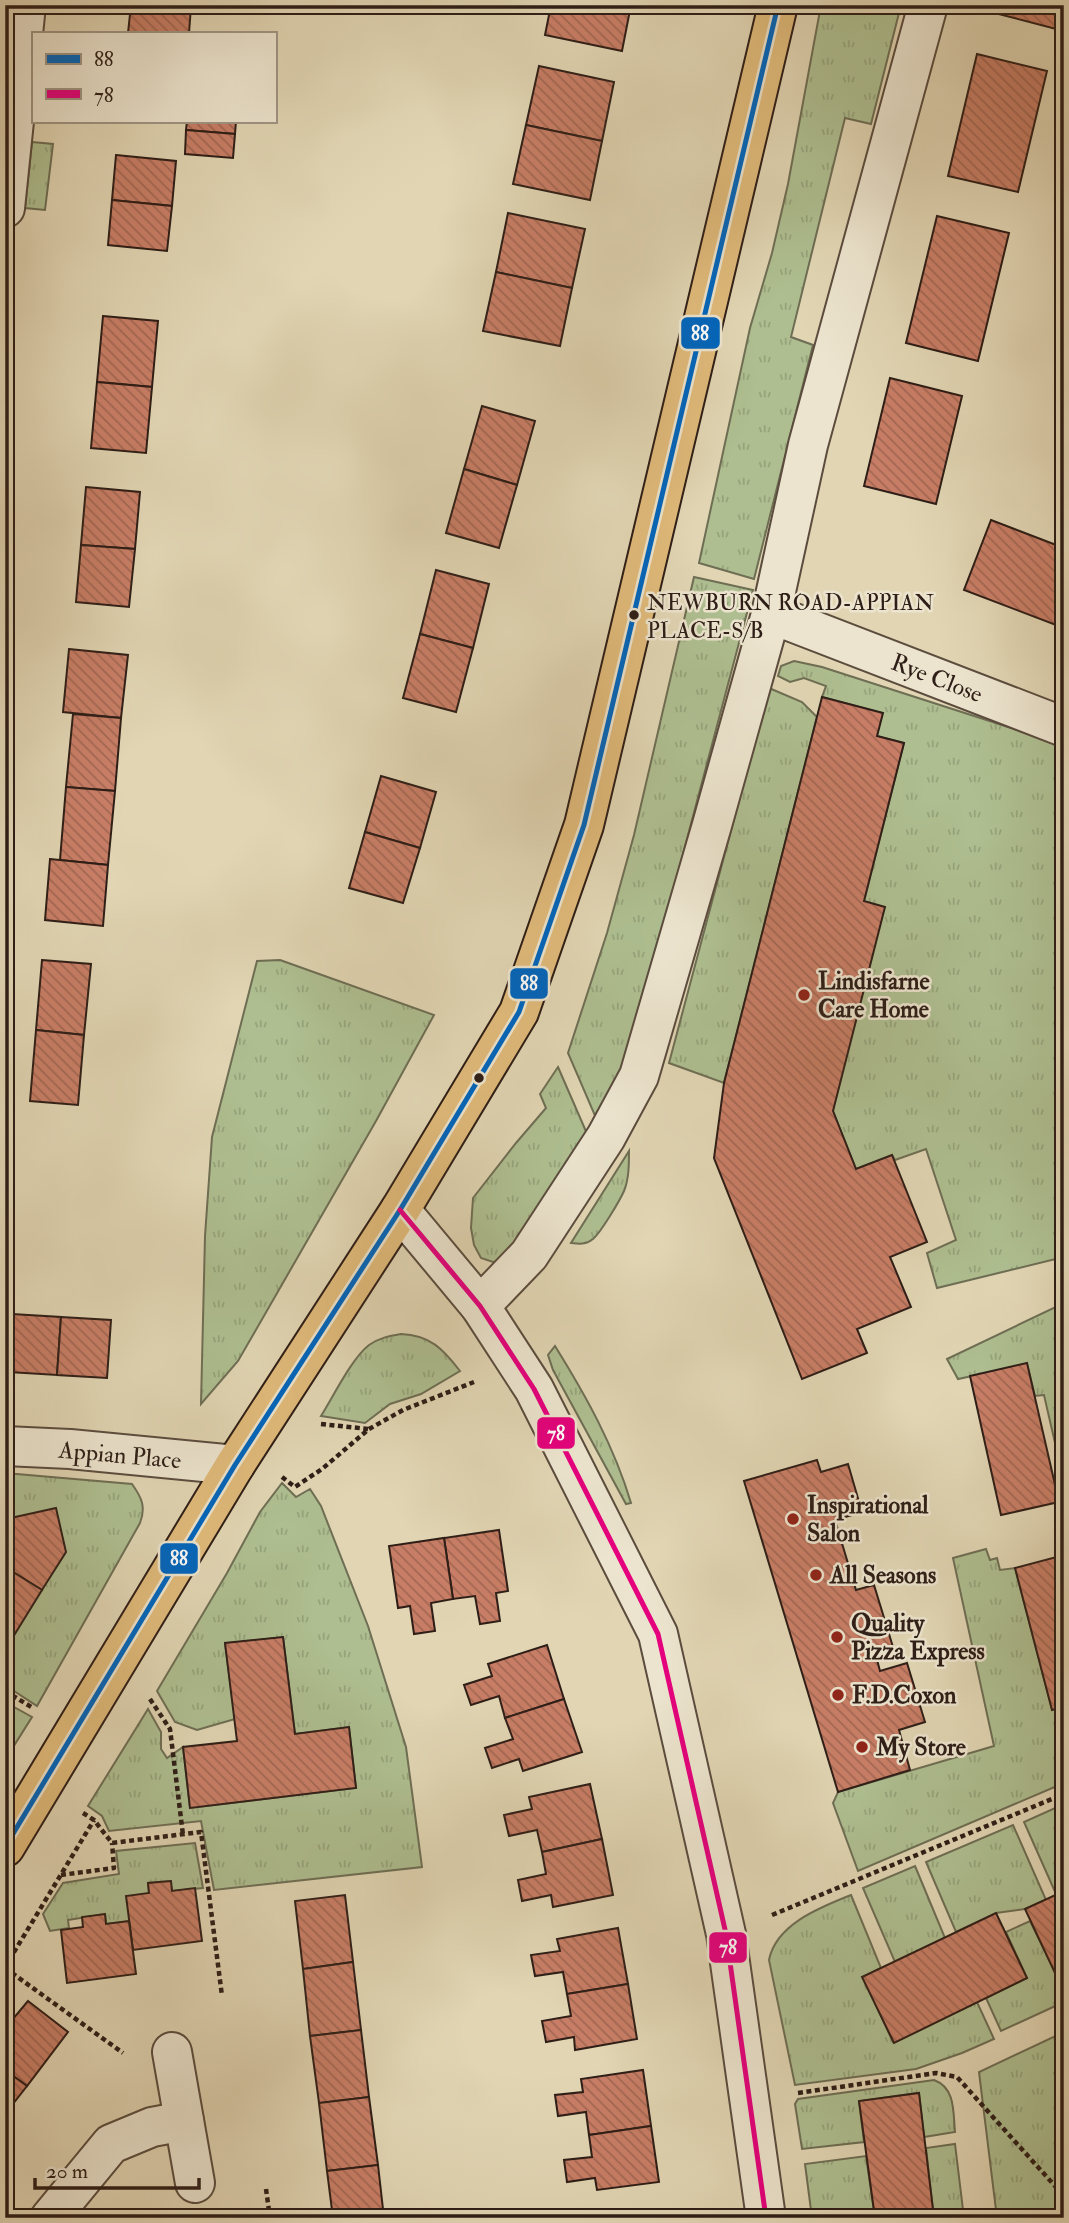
<svg xmlns="http://www.w3.org/2000/svg" width="1069" height="2223" font-family="'IM FELL Double Pica',serif">
	<defs>
		<pattern id="grass-tufts" width="24" height="20" patternUnits="userSpaceOnUse" patternTransform="scale(1.75)"><rect width="24" height="20" fill="#aebe90"/><path d="M3 7l-1-3M5 7V3M7 7l1-3M15 17l-1-3M17 17v-4M19 17l1-3" fill="none" stroke="#96a37b"/></pattern>
		<pattern id="building-back-hatch" width="6" height="6" patternUnits="userSpaceOnUse" patternTransform="scale(1.75)"><rect width="6" height="6" fill="#c87e66"/><path d="M-1 5l2 2M0 0l6 6M5-1l2 2" fill="none" stroke="#a36753"/></pattern>
	</defs>
	<rect width="100%" height="100%" fill="#e1d5b3"/>
	<filter id="stains"><feTurbulence type="fractalNoise" baseFrequency=".00286" numOctaves="4"/><feColorMatrix values="0 0 0 0 .2 0 0 0 0 .09 0 0 0 0 .02 0 0 0 .5 -.17"/></filter>
	<radialGradient id="worn" r=".72"><stop offset=".6" stop-color="#630" stop-opacity="0"/><stop offset="1" stop-color="#630" stop-opacity=".3"/></radialGradient>
	<g fill="url(#grass-tufts)" stroke="#6e6e54" stroke-width="2">
		<path d="M821,5H901L871,124L845,118L791,337L813,345L754,579L699,563L750,328L772,253L788,184Z"/>
		<path d="M32,142L53,144L45,210L25,208Z"/>
		<path d="M694,577L753,590L639,1020L618,1076L596,1118L568,1053L607,933L634,835Z"/>
		<path d="M794,661L822,667L1064,745V1257L937,1288L927,1253L956,1240L926,1149L895,1160L892,1155L856,1169L833,1111L864,901L904,743L877,736L882,713L822,697L826,686L804,678L790,682L778,676L781,666Z"/>
		<path d="M769,688L802,702L817,717L724,1083L669,1063Z"/>
		<path d="M280,960L434,1015L376,1121L238,1361L201,1404L205,1236L212,1137L257,961Z"/>
		<path d="M558,1067L588,1136L506,1260L493,1262L481,1258L474,1245L471,1228L473,1198L516,1143L546,1108L540,1094Z"/>
		<path d="M629,1151C629,1164 629,1179 624,1191C619,1202 601,1232 593,1239C586,1245 579,1244 571,1243Z"/>
		<path d="M1064,1303V1482L1044,1395L1035,1396L1027,1364L958,1379L947,1359Z"/>
		<path d="M401,1334C430,1335 443,1349 460,1371L421,1394L390,1404L365,1423L321,1416C333,1397 352,1358 369,1345C379,1338 389,1336 401,1334Z"/>
		<path d="M555,1346C586,1396 614,1446 631,1503L626,1504L553,1370L548,1355Z"/>
		<path d="M5,1473L132,1484C142,1498 146,1507 140,1523L37,1706L5,1685Z"/>
		<path d="M282,1483L296,1497L310,1489L321,1506L368,1626L406,1747L422,1867L214,1890L201,1821L109,1831L102,1816L88,1806L148,1709L161,1732V1749L167,1758L183,1747L190,1808L356,1788L349,1727L295,1734L283,1637L225,1644L235,1719L197,1730L175,1722L157,1691L227,1573L260,1512Z"/>
		<path d="M986,1549L990,1560L997,1558L1000,1570L1015,1568L1052,1709L1064,1707V1783L858,1871L833,1803L838,1792L994,1746L953,1558Z"/>
		<path d="M5,1702L32,1717L5,1760Z"/>
		<path d="M1064,1804V1891L1056,1894L1024,1822Z"/>
		<path d="M1013,1825L1046,1900L1025,1909L996,1913L956,1932L926,1862Z"/>
		<path d="M195,1843L203,1888L172,1891L170,1881L148,1883L149,1893L129,1921L106,1924L105,1914L68,1920L69,1928L50,1931L43,1914L63,1883L119,1874L116,1851Z"/>
		<path d="M915,1866L945,1938L895,1962L863,1888Z"/>
		<path d="M851,1895L881,1968L863,1977L893,2042L977,2002L994,2039L962,2053L916,2069L795,2085L769,1960C776,1924 821,1907 851,1895Z"/>
		<path d="M1030,1921L1055,1972L1064,1969V2002L1001,2031L986,1998L1027,1978L1006,1932Z"/>
		<path d="M1064,2032V2218H997L979,2072Z"/>
		<path d="M934,2080C956,2088 953,2113 955,2132L924,2137L919,2093L859,2101L864,2142L802,2149L795,2104L798,2099Z"/>
		<path d="M955,2144L964,2218H934L926,2148Z"/>
		<path d="M866,2156L874,2211L812,2218L805,2164Z"/>
	</g>
	<g fill="url(#building-back-hatch)" stroke="#2e1e17" stroke-width="2">
		<path d="M131,5L191,7L189,33H128Z"/>
		<path d="M551,5H631L622,51L545,35Z"/>
		<path d="M984,5H1064V16L1060,30L983,10Z"/>
		<path d="M977,54L1047,71L1018,192L948,176Z"/>
		<path d="M539,66L614,82L602,141L526,125Z"/>
		<path d="M187,121H236L235,134L186,130Z"/>
		<path d="M526,125L602,141L590,200L513,184Z"/>
		<path d="M186,130L235,134L233,158L185,154Z"/>
		<path d="M116,155L176,161L172,206L112,200Z"/>
		<path d="M112,200L172,206L167,251L108,245Z"/>
		<path d="M508,213L585,229L572,288L496,272Z"/>
		<path d="M937,216L1009,233L978,361L906,343Z"/>
		<path d="M496,272L572,288L560,346L483,331Z"/>
		<path d="M103,316L158,321L152,387L97,382Z"/>
		<path d="M890,378L962,396L936,504L864,486Z"/>
		<path d="M97,382L152,387L146,453L91,448Z"/>
		<path d="M482,406L535,421L517,485L464,469Z"/>
		<path d="M464,469L517,485L499,548L446,533Z"/>
		<path d="M86,487L140,492L135,549L81,545Z"/>
		<path d="M991,520L1064,548V628L964,590Z"/>
		<path d="M81,545L135,549L129,607L76,602Z"/>
		<path d="M436,570L489,584L473,648L420,634Z"/>
		<path d="M420,634L473,648L456,712L403,698Z"/>
		<path d="M69,649L128,655L121,718L63,712Z"/>
		<path d="M822,697L883,713L877,736L904,743L864,901L885,907L833,1111L856,1169L892,1155L927,1242L890,1257L911,1307L857,1329L867,1353L802,1379L714,1158L724,1083Z"/>
		<path d="M73,714L121,718L115,791L66,787Z"/>
		<path d="M381,776L436,792L420,848L365,832Z"/>
		<path d="M66,787L115,791L108,865L60,860Z"/>
		<path d="M365,832L420,848L403,903L349,888Z"/>
		<path d="M50,859L108,865L103,926L45,920Z"/>
		<path d="M42,960L91,964L84,1035L36,1030Z"/>
		<path d="M36,1030L84,1035L78,1105L30,1101Z"/>
		<path d="M12,1314L61,1317L57,1375L9,1372Z"/>
		<path d="M61,1317L111,1320L107,1378L57,1375Z"/>
		<path d="M1027,1363L1059,1502L1001,1515L970,1376Z"/>
		<path d="M817,1460L821,1472L848,1464L862,1512L835,1520L856,1590L874,1585L893,1647L875,1652L880,1671L907,1663L925,1722L899,1730L910,1770L838,1792L744,1481Z"/>
		<path d="M56,1508L66,1552L42,1590L5,1567V1550L10,1542L6,1519Z"/>
		<path d="M499,1530L508,1591L496,1593L500,1621L480,1624L475,1596L453,1599L444,1538Z"/>
		<path d="M444,1538L453,1599L431,1603L435,1631L414,1634L410,1606L398,1608L389,1546Z"/>
		<path d="M1064,1555V1707L1052,1710L1015,1568Z"/>
		<path d="M5,1567L42,1590L5,1650Z"/>
		<path d="M283,1637L295,1734L349,1727L356,1788L190,1808L183,1747L237,1741L225,1643Z"/>
		<path d="M547,1645L564,1699L505,1718L499,1696L471,1705L464,1685L492,1676L488,1664Z"/>
		<path d="M564,1699L582,1752L523,1771L519,1759L492,1768L485,1748L513,1739L505,1718Z"/>
		<path d="M590,1784L602,1839L542,1852L537,1830L509,1836L504,1815L532,1809L529,1797Z"/>
		<path d="M602,1839L613,1895L553,1907L551,1895L522,1901L518,1880L546,1874L542,1852Z"/>
		<path d="M171,1881L172,1891L195,1888L202,1941L133,1950L126,1896L149,1893L148,1883Z"/>
		<path d="M1064,1891V1969L1055,1973L1025,1909Z"/>
		<path d="M345,1895L353,1962L303,1969L295,1901Z"/>
		<path d="M996,1913L1027,1978L894,2043L862,1977Z"/>
		<path d="M105,1914L106,1924L129,1921L136,1974L67,1983L61,1930L83,1927L82,1917Z"/>
		<path d="M618,1928L628,1984L567,1994L563,1972L535,1976L531,1955L560,1951L557,1939Z"/>
		<path d="M353,1962L361,2030L310,2036L303,1969Z"/>
		<path d="M628,1984L637,2039L575,2050L574,2037L546,2042L542,2021L571,2016L567,1994Z"/>
		<path d="M28,2001L68,2032L27,2086L5,2070V2014L13,2019Z"/>
		<path d="M361,2030L369,2097L319,2103L310,2036Z"/>
		<path d="M5,2070L27,2086L5,2114Z"/>
		<path d="M643,2070L651,2126L589,2135L586,2112L558,2116L555,2095L583,2092L581,2079Z"/>
		<path d="M919,2093L934,2218H875L859,2101Z"/>
		<path d="M369,2097L378,2165L327,2171L319,2103Z"/>
		<path d="M651,2126L659,2182L597,2190L595,2178L567,2182L564,2160L592,2157L589,2135Z"/>
		<path d="M378,2165L384,2218H333L327,2171Z"/>
	</g>
	<g fill="none" stroke-linecap="round" stroke-linejoin="round">
		<defs>
			<g id="minor">
				<path d="M5,208L26,5"/>
				<path d="M771,614L1064,727"/>
				<path d="M400,1210L480,1306L534,1389L658,1634L726,1934L766,2218"/>
				<path d="M480,1306L529,1255L606,1137L639,1076L712,825L771,614L808,445L928,5"/>
				<path d="M5,1446L70,1449L235,1465"/>
				<path d="M172,2052L195,2183"/>
				<path d="M50,2218L111,2144L152,2127L184,2121"/>
			</g>
			<path id="major" d="M5,1847L235,1465L400,1210L519,1012L584,825L778,5"/>
		</defs>
		<use href="#minor" stroke="#5b4c3e" stroke-width="42"/>
		<use href="#major" stroke="#2e1e17" stroke-width="42"/>
		<g stroke="#2e1e17" stroke-width="4.5" stroke-dasharray="5 3.5" stroke-linecap="butt">
			<path d="M321,1424L368,1429"/>
			<path d="M282,1477L295,1487L322,1469L369,1429L403,1410L474,1382"/>
			<path d="M5,1691L33,1708"/>
			<path d="M150,1699L170,1729L183,1835"/>
			<path d="M83,1813L94,1820L112,1843L201,1832L222,1996"/>
			<path d="M61,1875L114,1868L112,1843"/>
			<path d="M772,1915L1064,1794"/>
			<path d="M5,1967L94,1820"/>
			<path d="M5,1968L123,2053"/>
			<path d="M798,2093L936,2073L957,2077L1064,2196"/>
			<path d="M266,2189L270,2218"/>
		</g>
		<use href="#minor" stroke="#ece4ce" stroke-width="38"/>
		<use href="#major" stroke="#e0ba7a" stroke-width="38"/>
		<defs>
			<path id="bus-1" d="M5,1847L235,1465L400,1210L519,1012L584,825L778,5"/>
			<path id="bus-2" d="M400,1210L480,1306L534,1389L658,1634L726,1934L766,2218"/>
		</defs>
		<use href="#bus-1" stroke="#ece4ce" stroke-width="10"/>
		<use href="#bus-2" stroke="#ece4ce" stroke-width="10"/>
		<use href="#bus-1" stroke="#0065bd" stroke-width="5"/>
		<use href="#bus-2" stroke="#e5007d" stroke-width="5"/>
	</g>
	<g fill="#2e1e17" stroke="#ece4ce" stroke-width="2.5">
		<circle cx="634" cy="615" r="6"/>
		<circle cx="479" cy="1078" r="6"/>
	</g>
	<g fill="#8f2418" stroke="#ece4ce" stroke-width="2.5">
		<circle cx="804" cy="995" r="7"/>
		<circle cx="793" cy="1519" r="7"/>
		<circle cx="816" cy="1575" r="7"/>
		<circle cx="837" cy="1637" r="7"/>
		<circle cx="838" cy="1695" r="7"/>
		<circle cx="862" cy="1747" r="7"/>
	</g>
	<g text-anchor="middle" stroke-width="5" stroke-linejoin="round" paint-order="stroke">
		<g font-size="22" fill="#2e1e17" stroke="#ece4ce" text-anchor="start">
			<text x="647" y="610">NEWBURN ROAD-APPIAN<tspan x="647" dy="28">PLACE-S/B</tspan></text>
		</g>
		<g font-size="24" fill="#2e1e17" stroke="#ece4ce">
			<text transform="translate(937 678) rotate(21)" y="8">Rye Close</text>
			<text transform="translate(120 1455) rotate(5)" y="8">Appian Place</text>
		</g>
		<g font-size="24" font-weight="bold" fill="#2e1e17" stroke="#ece4ce" text-anchor="start">
			<text x="818" y="989">Lindisfarne<tspan x="818" dy="28">Care Home</tspan></text>
			<text x="807" y="1513">Inspirational<tspan x="807" dy="28">Salon</tspan></text>
			<text x="830" y="1583">All Seasons</text>
			<text x="851" y="1631">Quality<tspan x="851" dy="28">Pizza Express</tspan></text>
			<text x="852" y="1703">F.D.Coxon</text>
			<text x="876" y="1755">My Store</text>
		</g>
	</g>
	<g stroke="#ece4ce" stroke-width="2.5">
		<rect x="680" y="316" width="41" height="34" rx="7" fill="#0065bd"/>
		<rect x="509" y="967" width="40" height="33" rx="7" fill="#0065bd"/>
		<rect x="536" y="1416" width="40" height="34" rx="7" fill="#e5007d"/>
		<rect x="159" y="1542" width="40" height="33" rx="7" fill="#0065bd"/>
		<rect x="708" y="1931" width="40" height="33" rx="7" fill="#e5007d"/>
	</g>
	<g font-size="19" text-anchor="middle" font-weight="bold" fill="#fff">
		<text x="700" y="340">88</text>
		<text x="529" y="990">88</text>
		<text x="556" y="1440">78</text>
		<text x="179" y="1565">88</text>
		<text x="728" y="1954">78</text>
	</g>
	<rect width="1069" height="2223" fill="none" stroke="#e1d5b3" stroke-width="28"/>
	<rect x="7" y="7" width="1055" height="2209" fill="none" stroke="#2e1e17" stroke-width="3.5"/>
	<rect x="14" y="14" width="1041" height="2195" fill="none" stroke="#2e1e17" stroke-width="2"/>
	<rect x="32" y="32" width="245" height="91" fill="#ece4ce" stroke="#a09585" stroke-width="2"/>
	<rect x="46" y="54" width="35" height="10" fill="#0065bd" stroke="#a09585" stroke-width="2"/>
	<text x="94" y="66" font-size="21" fill="#2e1e17">88</text>
	<rect x="46" y="89" width="35" height="10" fill="#e5007d" stroke="#a09585" stroke-width="2"/>
	<text x="94" y="102" font-size="21" fill="#2e1e17">78</text>
	<path d="M35 2178v10h164v-10" fill="none" stroke="#2e1e17" stroke-width="3.5"/>
	<text x="46" y="2178" font-size="21" fill="#2e1e17" stroke="#ece4ce" stroke-width="5" paint-order="stroke">20 m</text>
	<rect width="100%" height="100%" filter="url(#stains)"/>
	<rect width="100%" height="100%" fill="url(#worn)"/>
</svg>
